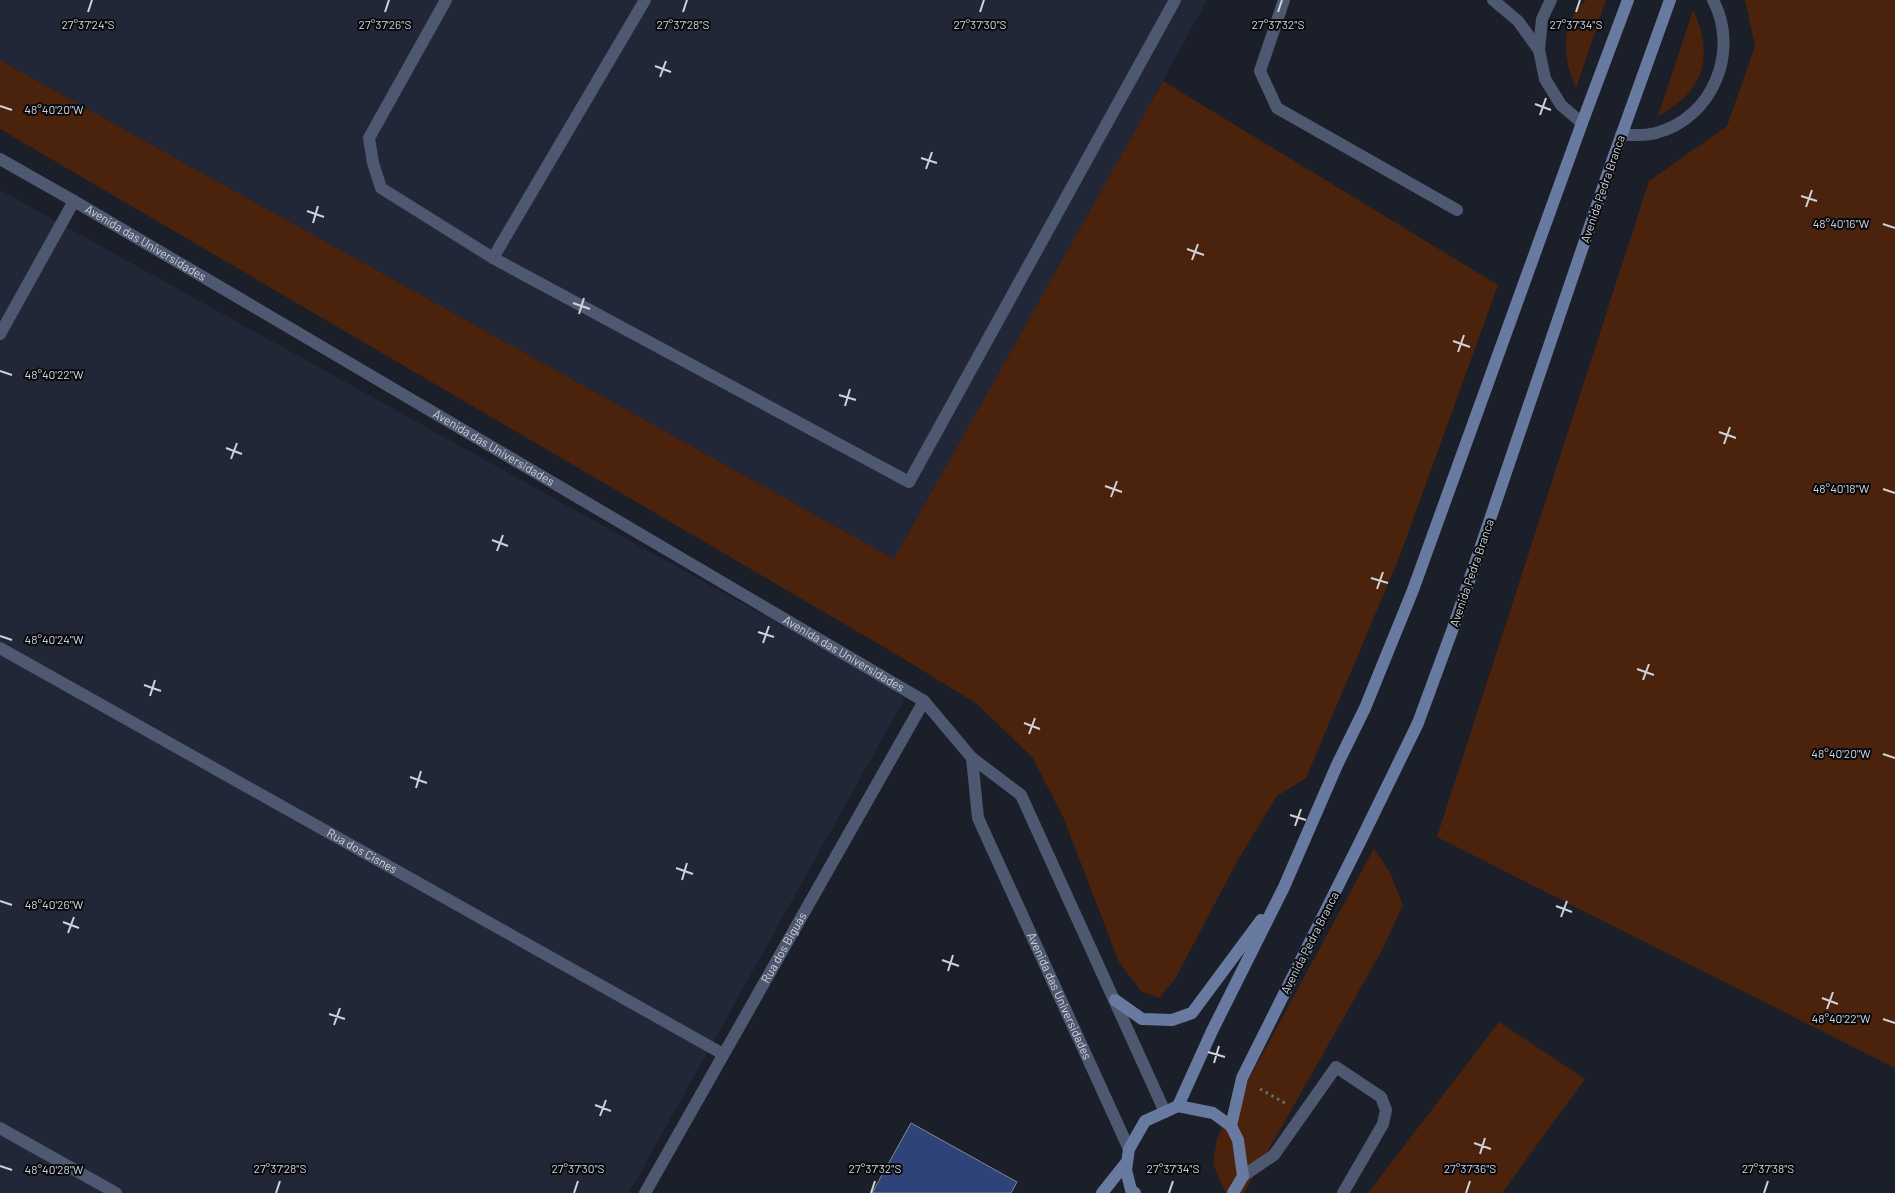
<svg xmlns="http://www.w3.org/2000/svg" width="1895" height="1193" font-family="Barlow,sans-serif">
	<rect width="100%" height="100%" fill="#1b1f29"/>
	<g fill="#212737">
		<path d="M0,0H1207L899,562L0,60Z"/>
		<path d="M0,190L875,677L905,698L629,1193H0Z"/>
	</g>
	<g fill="#4b220c">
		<path d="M1586,0H1606L1576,88C1563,60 1559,23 1586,0Z"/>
		<path d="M1745,0H1895V1068L1437,837L1649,181L1727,126L1755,46Z"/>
		<path d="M1693,10C1715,56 1703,93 1658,116Z"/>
		<path d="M0,60L894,559L1163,81L1498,285L1399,558L1306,778L1277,796L1239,858L1175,979L1159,998L1141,991L1119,962L1064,819L1033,758L977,704L894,653L0,129Z"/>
		<path d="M1374,848L1390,873L1403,905L1381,952L1244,1193H1226L1213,1164L1217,1138Z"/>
		<path d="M1499,1022L1585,1079L1502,1193H1368Z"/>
	</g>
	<path fill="#2e4478" stroke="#828895" d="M911,1123L1017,1182L1011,1193H872Z"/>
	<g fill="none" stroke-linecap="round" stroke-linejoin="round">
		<path stroke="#686c74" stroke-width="3" stroke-dasharray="2.5 4" stroke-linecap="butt" d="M1260,1089L1285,1103"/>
		<g stroke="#4e5971" stroke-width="12">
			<path d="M446,0L369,138L373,163L381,188L493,258L909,482L1175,0"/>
			<path d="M1284,0L1260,71L1277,108L1457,210"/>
			<path d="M1493,0L1518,21L1539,50"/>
			<path d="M1551,0L1542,19L1539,50L1545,79L1561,105L1582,123"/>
			<path d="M1621,135C1632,135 1646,136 1656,133C1713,118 1740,51 1713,0"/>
			<path d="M493,258L645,0"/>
			<path d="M1243,1176L1274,1155L1336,1067L1381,1097L1386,1110L1383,1124L1343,1193"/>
		</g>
		<g stroke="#4e5971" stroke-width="12">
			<path id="s1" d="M0,159L74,201L924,701L972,758L1021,795L1165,1112"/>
			<path d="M0,334L74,201"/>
			<path id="s2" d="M0,648L723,1054"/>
			<path id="s3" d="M972,758L978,818L1129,1149"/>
			<path d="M0,1128L116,1193"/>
			<path id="s4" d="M645,1193L924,701"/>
		</g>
		<g stroke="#687aa0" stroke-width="12">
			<path d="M1115,1000L1142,1019L1172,1020L1192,1013L1261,920"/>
			<path d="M1178,1106L1212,1031L1284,887L1337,765L1365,708L1413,590L1582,123L1628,0"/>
			<path d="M1231,1126L1242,1078L1360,842L1418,723L1453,628L1610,167L1670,0"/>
			<path d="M1102,1193L1126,1163"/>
			<path d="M1135,1193L1131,1190L1126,1170L1129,1149L1145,1121L1178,1106L1213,1113L1231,1126L1238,1140L1243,1176L1233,1193"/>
		</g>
	</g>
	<path fill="none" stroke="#cfd2d9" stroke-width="2" d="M88,12L92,0M385,12L389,0M683,12L687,0M980,12L984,0M1278,12L1282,0M1576,12L1580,0M655,66L671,72M660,77L666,61M1535,104L1551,110M0,106L12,110M1540,115L1546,98M921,158L937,163M926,169L932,152M1801,196L1817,201M1806,207L1812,190M307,211L324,217M313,223L318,206M1883,224L1895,228M1187,249L1204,255M1192,260L1198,244M573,303L590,309M579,314L584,298M1453,341L1470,347M1458,352L1464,335M0,371L12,375M839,395L856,400M845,406L850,389M1719,432L1736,438M1724,444L1730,427M226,448L242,454M231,459L237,443M1105,486L1122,492M1883,489L1895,493M1111,497L1117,481M492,540L508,546M497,551L503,535M1371,578L1388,583M1377,589L1383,572M758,632L774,637M0,636L12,640M763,643L769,626M1637,669L1654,675M1643,680L1649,664M144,685L161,691M150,696L155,680M1024,723L1040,729M1029,734L1035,718M1883,754L1895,758M410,777L427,783M416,788L421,771M1290,815L1306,820M1295,826L1301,809M676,868L693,874M682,880L687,863M0,901L12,905M1556,906L1572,912M1561,917L1567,901M63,922L79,928M68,933L74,917M942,960L959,966M948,971L953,955M1822,998L1838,1004M1827,1009L1833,992M329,1014L345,1019M1883,1019L1895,1023M334,1025L340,1008M1208,1052L1225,1057M1214,1063L1219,1046M595,1105L611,1111M600,1116L606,1100M1474,1143L1491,1149M1480,1154L1485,1138M0,1166L12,1170M276,1193L280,1181M574,1193L578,1181M871,1193L875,1181M1169,1193L1173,1181M1466,1193L1470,1181M1764,1193L1768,1181"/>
	<g text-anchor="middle" stroke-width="4" stroke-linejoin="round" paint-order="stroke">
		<g font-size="12" fill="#cfd2d9" stroke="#07090d">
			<text transform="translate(1603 189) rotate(-71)" y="4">Avenida Pedra Branca</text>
			<text dy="4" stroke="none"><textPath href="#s1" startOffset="168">Avenida das Universidades</textPath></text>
			<text dy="4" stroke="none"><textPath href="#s1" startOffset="572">Avenida das Universidades</textPath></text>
			<text transform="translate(1472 573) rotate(-71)" y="4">Avenida Pedra Branca</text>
			<text dy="4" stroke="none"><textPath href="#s1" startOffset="978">Avenida das Universidades</textPath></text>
			<text dy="4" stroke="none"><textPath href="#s2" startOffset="415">Rua dos Cisnes</textPath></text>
			<text transform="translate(1310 943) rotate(-63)" y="4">Avenida Pedra Branca</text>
			<text dy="4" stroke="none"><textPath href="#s4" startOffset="282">Rua dos Biguás</textPath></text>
			<text dy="4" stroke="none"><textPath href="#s3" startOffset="256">Avenida das Universidades</textPath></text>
		</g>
	</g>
	<g font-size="12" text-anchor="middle" fill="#cfd2d9" stroke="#07090d" stroke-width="4" stroke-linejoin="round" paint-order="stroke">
		<text x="88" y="29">27°37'24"S</text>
		<text x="385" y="29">27°37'26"S</text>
		<text x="683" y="29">27°37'28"S</text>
		<text x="980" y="29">27°37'30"S</text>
		<text x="1278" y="29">27°37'32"S</text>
		<text x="1576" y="29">27°37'34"S</text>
		<text x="54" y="114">48°40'20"W</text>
		<text x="1841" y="228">48°40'16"W</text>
		<text x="54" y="379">48°40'22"W</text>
		<text x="1841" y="493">48°40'18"W</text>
		<text x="54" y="644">48°40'24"W</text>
		<text x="1841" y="758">48°40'20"W</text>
		<text x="54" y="909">48°40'26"W</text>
		<text x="1841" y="1023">48°40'22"W</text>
		<text x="280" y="1173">27°37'28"S</text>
		<text x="578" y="1173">27°37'30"S</text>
		<text x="875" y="1173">27°37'32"S</text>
		<text x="1173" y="1173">27°37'34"S</text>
		<text x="1470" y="1173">27°37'36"S</text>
		<text x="1768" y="1173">27°37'38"S</text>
		<text x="54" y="1174">48°40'28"W</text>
	</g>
</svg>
